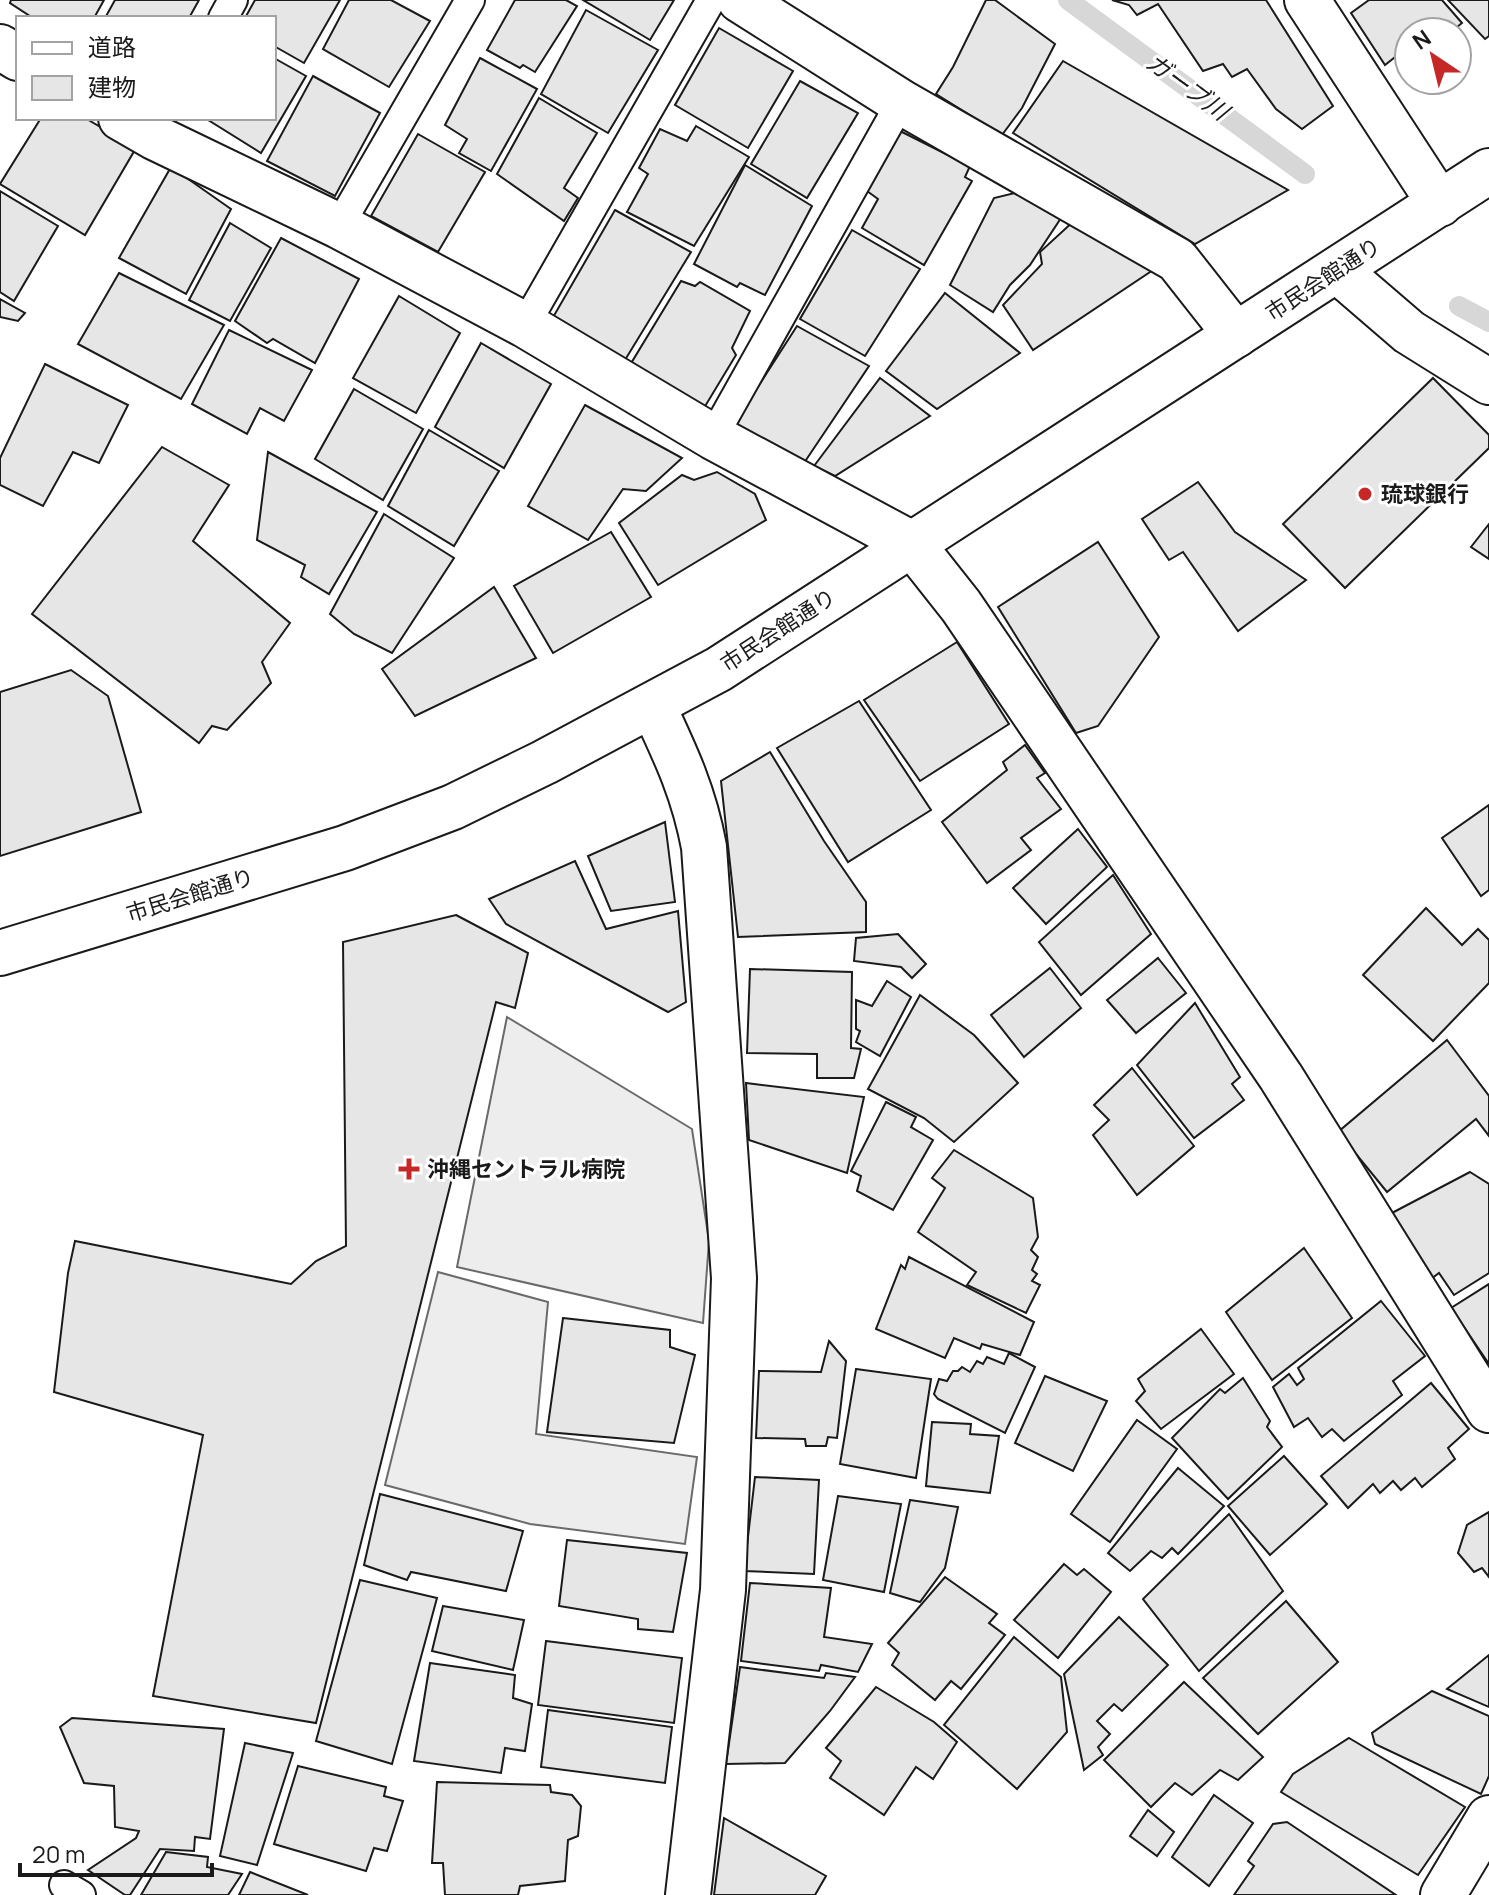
<svg xmlns="http://www.w3.org/2000/svg" width="1489" height="1895" font-family="Manrope,'Noto Sans JP',sans-serif">
	<rect width="100%" height="100%" fill="#fff"/>
	<g fill="#ededed" stroke="#6a6a6a" stroke-width="2">
		<path d="M507,1017L692,1129L709,1241L703,1323L457,1267Z"/>
		<path d="M438,1272L548,1302L536,1434L697,1457L685,1544L530,1524L385,1485Z"/>
	</g>
	<g fill="none" stroke-linecap="round" stroke-linejoin="round">
		<g stroke="#d7d7d7" stroke-width="20">
			<path d="M1068,0L1305,174"/>
			<path d="M1459,306L1489,322"/>
		</g>
	</g>
	<g fill="#e6e6e6" stroke="#1a1a1a" stroke-width="2">
		<path d="M11,0H104L94,18H33L10,3Z"/>
		<path d="M115,0H199L189,18H105Z"/>
		<path d="M255,0H340L304,63L274,46V18H245Z"/>
		<path d="M349,0H391L430,21L389,87L323,49Z"/>
		<path d="M515,0H566L577,6L535,72L523,65L520,68L487,50Z"/>
		<path d="M583,0H674L650,40Z"/>
		<path d="M986,0H995L1055,44L1022,108L1002,135L936,94L953,67Z"/>
		<path d="M1112,0H1266L1333,106L1302,129L1276,109L1247,69L1232,77L1223,64L1203,71L1158,4L1137,15L1129,5Z"/>
		<path d="M1369,0H1442L1462,23L1451,32H1409V46L1385,65L1351,13Z"/>
		<path d="M1448,0H1489V36L1485,39Z"/>
		<path d="M586,10L658,50L608,133L541,94Z"/>
		<path d="M719,28L793,71L748,148L675,105Z"/>
		<path d="M274,58L306,76L261,153L205,118H274Z"/>
		<path d="M480,58L537,89L491,171L459,153L467,139L445,125Z"/>
		<path d="M1063,61L1288,190L1195,244L1013,133Z"/>
		<path d="M313,76L380,113L335,196L267,161Z"/>
		<path d="M800,81L858,113L807,198L751,164Z"/>
		<path d="M539,98L597,133L564,188L578,198L564,221L497,174Z"/>
		<path d="M41,118H85L136,148L85,235L0,184Z"/>
		<path d="M696,126L749,157L694,246L627,212L648,174L639,168L660,129L687,141Z"/>
		<path d="M898,130L970,166L965,177L972,181L924,265L862,228L878,199L867,191Z"/>
		<path d="M418,134L485,172L438,252L371,216Z"/>
		<path d="M745,165L812,206L765,295L740,283L737,287L694,264Z"/>
		<path d="M171,167L231,209L186,294L119,258Z"/>
		<path d="M0,191L58,226L14,301L0,292Z"/>
		<path d="M1023,191L1063,215L1030,265L1010,285L993,312L950,285L994,198Z"/>
		<path d="M615,210L691,252L625,360L552,319Z"/>
		<path d="M1076,219L1153,270L1033,350L1003,305L1042,264L1040,252Z"/>
		<path d="M230,223L271,248L230,321L189,300Z"/>
		<path d="M852,230L920,269L865,356L800,319Z"/>
		<path d="M281,238L359,279L315,363L273,339L267,343L235,321Z"/>
		<path d="M119,273L224,325L181,399L78,344Z"/>
		<path d="M681,281L695,286L700,282L750,311L732,348L736,355L704,408L630,365Z"/>
		<path d="M945,293L1020,353L937,409L886,371Z"/>
		<path d="M399,296L460,333L416,413L353,378Z"/>
		<path d="M0,299L25,313L18,321L0,317Z"/>
		<path d="M797,326L869,366L804,463L734,424Z"/>
		<path d="M229,330L312,370L284,421L260,408L247,434L192,404Z"/>
		<path d="M481,343L551,384L504,468L435,427Z"/>
		<path d="M45,364L128,405L99,463L73,452L43,506L0,485V458Z"/>
		<path d="M880,378L930,416L835,476L814,466Z"/>
		<path d="M1433,378L1489,435V448L1345,588L1283,524Z"/>
		<path d="M354,389L423,429L383,500L315,459Z"/>
		<path d="M585,405L682,458L646,491L623,489L588,540L528,506Z"/>
		<path d="M429,430L499,471L454,546L388,506Z"/>
		<path d="M162,447L229,485L193,541L290,623L262,662L271,683L227,730L212,726L199,743L32,614Z"/>
		<path d="M268,452L377,512L329,594L301,577L305,565L257,540Z"/>
		<path d="M717,472L755,494L766,520L658,585L619,523L682,475L694,480Z"/>
		<path d="M1198,482L1235,532L1306,580L1238,631L1183,552L1169,560L1142,519Z"/>
		<path d="M384,514L454,558L392,653L354,634L330,614Z"/>
		<path d="M1489,524V559L1471,547Z"/>
		<path d="M611,532L651,597L553,653L514,586Z"/>
		<path d="M1098,542L1159,637L1098,726L1076,733L998,607Z"/>
		<path d="M494,587L536,658L415,716L382,669Z"/>
		<path d="M957,642L1009,724L920,781L864,700Z"/>
		<path d="M71,670L108,696L141,812L0,856V692Z"/>
		<path d="M859,701L931,810L848,862L777,748Z"/>
		<path d="M1025,745L1045,773L1037,778L1061,809L1021,838L1031,850L987,883L942,822L1007,770L1003,762Z"/>
		<path d="M770,752L824,841L866,902V932L738,937L721,781Z"/>
		<path d="M1489,805V890L1481,896L1442,838Z"/>
		<path d="M665,822L675,902L611,911L588,856Z"/>
		<path d="M1078,829L1107,867L1046,924L1013,888Z"/>
		<path d="M575,861L606,929L678,911L686,1002L668,1012L506,924L489,899Z"/>
		<path d="M1113,875L1151,934L1081,995L1039,942Z"/>
		<path d="M1426,908L1462,945L1478,929L1489,940V983L1433,1041L1363,975Z"/>
		<path d="M456,915L528,953L515,1008L496,1002L316,1723L153,1696L203,1435L54,1392L68,1273L75,1241L291,1284L316,1261L346,1246L343,942Z"/>
		<path d="M898,934L926,964L912,978L901,967L854,961L856,938Z"/>
		<path d="M1158,958L1186,993L1136,1033L1107,1000Z"/>
		<path d="M1050,968L1081,1008L1024,1057L991,1015Z"/>
		<path d="M750,969L852,972L851,1048L861,1049L854,1078H817V1054L747,1053Z"/>
		<path d="M887,981L911,997L880,1056L856,1042L860,1031L856,1029V1000L872,1006Z"/>
		<path d="M920,995L974,1035L1018,1083L954,1142L924,1118L868,1089Z"/>
		<path d="M1195,1003L1240,1077L1232,1084L1244,1100L1194,1138L1137,1065Z"/>
		<path d="M1447,1040L1489,1096V1136L1476,1119L1387,1192L1338,1132Z"/>
		<path d="M1132,1068L1194,1146L1137,1195L1093,1135L1109,1120L1094,1105Z"/>
		<path d="M746,1083L864,1097L847,1173L749,1140Z"/>
		<path d="M886,1102L916,1117L911,1127L933,1140L893,1210L857,1191L861,1176L851,1171Z"/>
		<path d="M954,1150L1033,1198L1038,1237L1031,1250L1038,1257L1032,1270L1037,1274L1032,1281L1040,1285L1026,1313L967,1285L976,1272L918,1232L945,1188L932,1178Z"/>
		<path d="M1470,1172L1489,1184V1273L1454,1295L1439,1273L1431,1279L1390,1214Z"/>
		<path d="M1304,1248L1352,1318L1272,1380L1226,1312Z"/>
		<path d="M909,1257L1034,1322L1020,1355L982,1344L980,1349L954,1338L945,1358L876,1329L901,1265L905,1269Z"/>
		<path d="M1489,1284V1364L1451,1308Z"/>
		<path d="M1381,1301L1425,1356L1393,1381L1402,1395L1344,1441L1332,1429L1322,1437L1308,1418L1294,1427L1273,1387L1289,1374L1297,1385L1304,1379L1298,1368Z"/>
		<path d="M563,1318L670,1330V1347L695,1355L674,1443L547,1432Z"/>
		<path d="M1201,1329L1234,1374L1161,1429L1136,1401L1145,1391L1138,1379Z"/>
		<path d="M829,1341L846,1361L837,1438L828,1437L826,1446H806L805,1439L756,1438L759,1371L821,1372Z"/>
		<path d="M1009,1353L1035,1367L1005,1433L938,1399L934,1394L939,1379L947,1381L953,1371H958L962,1367L970,1372L977,1361L983,1364L987,1357L1004,1364Z"/>
		<path d="M856,1369L931,1379L916,1478L840,1464Z"/>
		<path d="M1045,1376L1107,1401L1073,1471L1015,1443Z"/>
		<path d="M1243,1378L1270,1421L1267,1427L1282,1447L1228,1499L1172,1438L1220,1389L1225,1393Z"/>
		<path d="M1431,1383L1469,1429L1448,1448L1455,1459L1422,1487L1415,1478L1401,1490L1393,1481L1380,1493L1373,1484L1348,1508L1321,1476Z"/>
		<path d="M1137,1420L1177,1449L1110,1542L1071,1514Z"/>
		<path d="M932,1422L971,1424L970,1434L999,1436L990,1493L926,1486Z"/>
		<path d="M1284,1456L1327,1504L1270,1555L1228,1506Z"/>
		<path d="M1178,1468L1224,1506L1178,1554L1172,1548L1162,1558L1151,1551L1130,1571L1108,1553Z"/>
		<path d="M755,1477L819,1480L814,1574L744,1571Z"/>
		<path d="M380,1494L523,1531L506,1591L411,1572L407,1580L364,1565Z"/>
		<path d="M838,1496L901,1504L884,1592L823,1580Z"/>
		<path d="M910,1500L958,1507L945,1568L920,1602L890,1593Z"/>
		<path d="M1489,1512V1577L1482,1568L1474,1572L1458,1553L1467,1525Z"/>
		<path d="M1229,1514L1283,1591L1199,1671L1143,1599Z"/>
		<path d="M567,1540L687,1553L673,1632L638,1629V1619L559,1606Z"/>
		<path d="M1064,1564L1077,1575L1084,1569L1111,1592L1058,1658L1014,1620Z"/>
		<path d="M945,1577L997,1614L989,1623L1005,1635L961,1689L951,1681L935,1700L892,1665L899,1653L888,1643Z"/>
		<path d="M360,1580L437,1598L392,1764L316,1741Z"/>
		<path d="M750,1583L831,1588L824,1637L872,1644L858,1672L821,1665L819,1671L741,1661Z"/>
		<path d="M1286,1601L1338,1662L1258,1734L1203,1678Z"/>
		<path d="M443,1606L524,1620L513,1670L432,1651Z"/>
		<path d="M1119,1617L1168,1665L1122,1711L1114,1704L1097,1721L1110,1734L1098,1747L1103,1755L1084,1770L1064,1674Z"/>
		<path d="M1014,1637L1061,1677L1067,1732L1017,1789L944,1725Z"/>
		<path d="M546,1641L682,1658L674,1723L538,1705Z"/>
		<path d="M1489,1655V1707L1447,1689Z"/>
		<path d="M430,1663L515,1675L513,1698L532,1704L525,1751L505,1748L501,1773L414,1761Z"/>
		<path d="M740,1667L824,1678L826,1673L855,1677L830,1711L785,1763L726,1764Z"/>
		<path d="M1184,1682L1263,1757L1238,1780L1220,1770L1192,1795L1175,1783L1151,1807L1104,1760Z"/>
		<path d="M876,1687L934,1722L957,1742L933,1779L916,1767L884,1815L830,1778L841,1761L826,1748Z"/>
		<path d="M1432,1691L1489,1716V1776L1481,1794L1375,1744L1372,1733Z"/>
		<path d="M548,1710L672,1727L665,1783L541,1767Z"/>
		<path d="M72,1718L224,1729L210,1839L195,1837L194,1851L160,1849L130,1895H125L88,1870L136,1838L139,1831L115,1827L114,1786L84,1783L60,1727Z"/>
		<path d="M1349,1738L1465,1807L1418,1875L1281,1792L1293,1774Z"/>
		<path d="M245,1743L293,1753L257,1865L220,1856Z"/>
		<path d="M298,1766L386,1787L384,1796L403,1801L387,1851L374,1848L366,1871L274,1844Z"/>
		<path d="M437,1782L550,1785L551,1792L572,1795L581,1806L578,1836L568,1840L565,1881L520,1886L518,1895H445L443,1863H432Z"/>
		<path d="M1214,1795L1253,1823L1209,1886L1172,1857Z"/>
		<path d="M1148,1810L1174,1832L1157,1856L1130,1836Z"/>
		<path d="M724,1818L826,1876L815,1895H714Z"/>
		<path d="M1287,1822L1396,1895H1234L1254,1866L1248,1861L1273,1824Z"/>
		<path d="M166,1852L208,1857L207,1867L242,1874L228,1895H141Z"/>
		<path d="M250,1872L308,1895H239Z"/>
	</g>
	<g fill="none" stroke-linecap="round" stroke-linejoin="round">
		<defs>
			<g id="service">
				<path d="M223,18L233,0"/>
				<path d="M339,226L470,0"/>
				<path d="M525,325L711,0"/>
				<path d="M713,437L901,102"/>
				<path d="M64,1885L81,1895"/>
			</g>
			<g id="minor">
				<path d="M740,0L901,102L1177,260L1236,335"/>
				<path d="M1307,0L1440,204"/>
				<path d="M0,47L18,58"/>
				<path d="M121,118L154,137L339,226L525,325L713,437L912,544L961,606L1281,1077L1489,1410"/>
				<path d="M1337,270L1409,332L1489,382"/>
				<path d="M653,706C676,755 694,793 704,847L734,1278L723,1590L688,1895"/>
				<path d="M1443,1895L1489,1818"/>
			</g>
			<path id="secondary" d="M0,953L345,848L453,807L545,762L719,669L1489,171"/>
		</defs>
		<use href="#service" stroke="#1a1a1a" stroke-width="32"/>
		<use href="#minor" stroke="#1a1a1a" stroke-width="48"/>
		<use href="#secondary" stroke="#1a1a1a" stroke-width="48"/>
		<use href="#service" stroke="#fff" stroke-width="28"/>
		<use href="#minor" stroke="#fff" stroke-width="44"/>
		<use href="#secondary" stroke="#fff" stroke-width="44"/>
	</g>
	<g fill="#c62828" stroke="#fff" stroke-width="3">
		<circle cx="1365" cy="494" r="8"/>
		<path d="M405 1157h8v8h8v8h-8v8h-8v-8h-8v-8h8z"/>
	</g>
	<g text-anchor="middle" stroke-width="6" stroke-linejoin="round" paint-order="stroke">
		<g font-size="22" fill="#1a1a1a" stroke="#fff">
			<text transform="translate(1323 279) rotate(-33)" y="8">市民会館通り</text>
			<text transform="translate(778 630) rotate(-33)" y="8">市民会館通り</text>
			<text transform="translate(190 895) rotate(-17)" y="8">市民会館通り</text>
		</g>
		<g font-size="22" font-weight="bold" fill="#1a1a1a" stroke="#fff" text-anchor="start">
			<text x="1381" y="502">琉球銀行</text>
			<text x="427" y="1177">沖縄セントラル病院</text>
		</g>
		<g font-size="24" font-style="italic" fill="#1a1a1a" stroke="#fff">
			<text transform="translate(1187 87) rotate(36)" y="8">ガーブ川</text>
		</g>
	</g>
	<rect x="16" y="16" width="260" height="104" fill="#ffffff" stroke="#a3a3a3" stroke-width="2"/>
	<rect x="32" y="42" width="40" height="12" fill="#ffffff" stroke="#a3a3a3" stroke-width="2"/>
	<text x="88" y="56" font-size="24" fill="#1a1a1a">道路</text>
	<rect x="32" y="76" width="40" height="24" fill="#e6e6e6" stroke="#a3a3a3" stroke-width="2"/>
	<text x="88" y="96" font-size="24" fill="#1a1a1a">建物</text>
	<g transform="translate(1433 56) rotate(325)"><circle r="38" fill="#ffffff" stroke="#a3a3a3" stroke-width="2"/>
	<path d="M0-6L14 30L0 20L-14 30Z" fill="#c62828"/>
	<text y="-12" font-size="22" font-weight="bold" text-anchor="middle" fill="#1a1a1a">N</text>
	</g>
	<path d="M20 1863v12h192v-12" fill="none" stroke="#1a1a1a" stroke-width="4"/>
	<text x="32" y="1863" font-size="24" fill="#1a1a1a" stroke="#ffffff" stroke-width="6" paint-order="stroke">20 m</text>
</svg>
